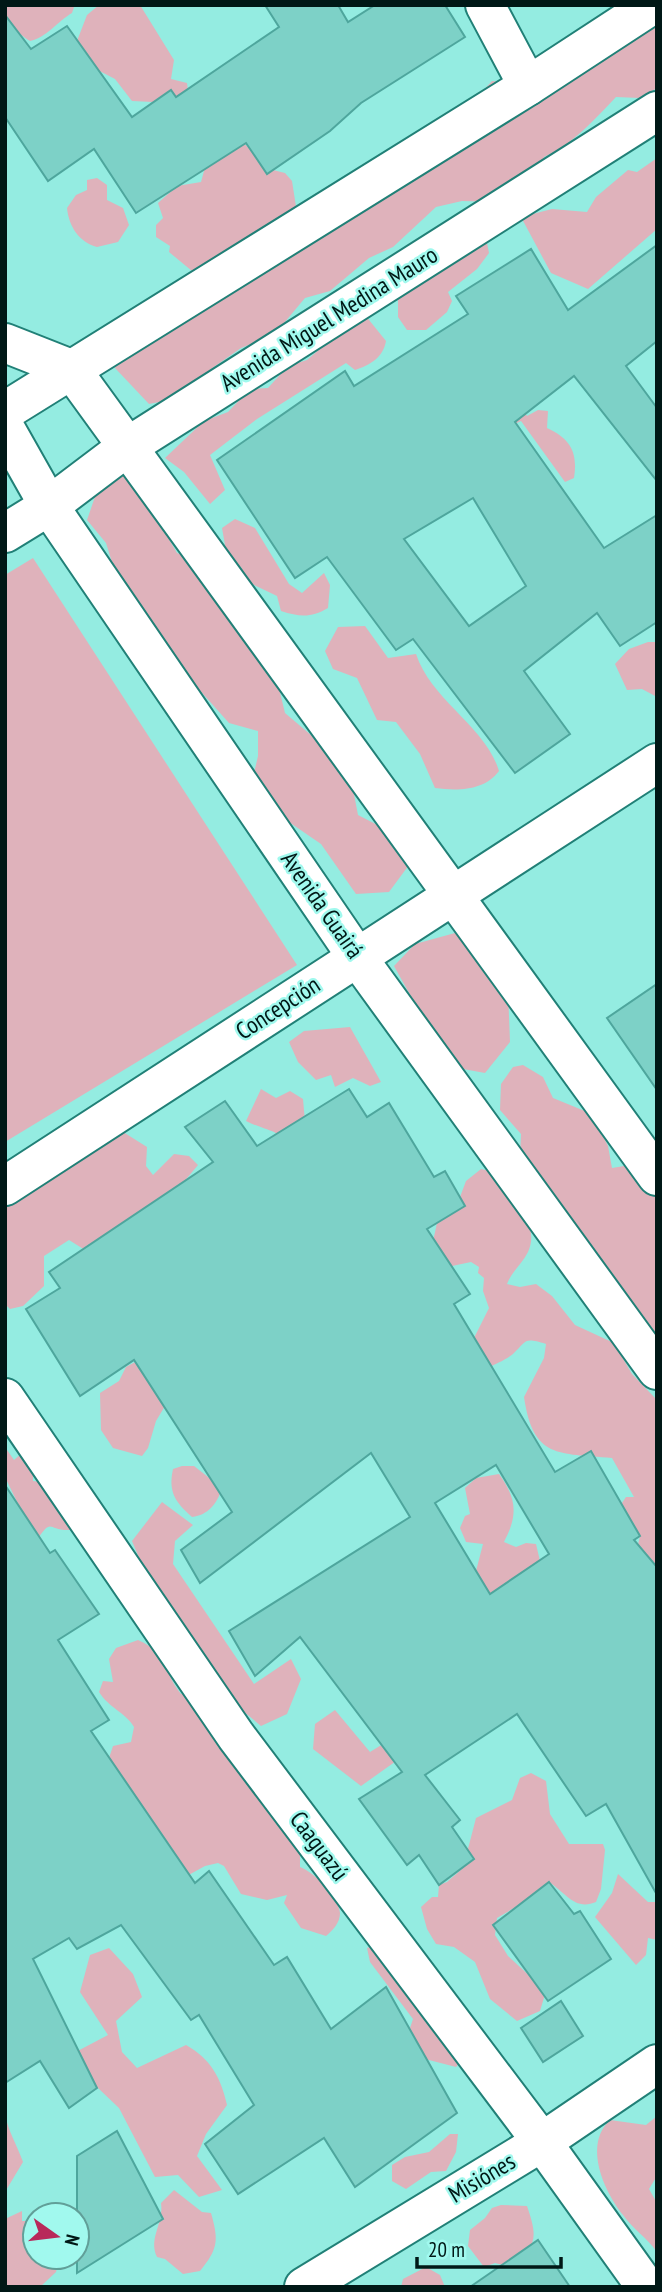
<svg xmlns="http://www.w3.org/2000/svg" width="662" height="2292" font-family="'PT Sans Narrow',sans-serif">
	<rect width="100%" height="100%" fill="#94ece1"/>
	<g fill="#dfb2bb">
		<path d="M5,5H73L74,7L72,13C58,21 46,38 30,41C17,33 5,21 5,5Z"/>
		<path d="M99,5H140L174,60L171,79L187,83L189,98L153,102L132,101L115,79L88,65L77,41L87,15Z"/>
		<path d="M657,5V88L640,98L616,97C595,119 572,145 544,157L534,179L501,202L462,201L436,207L393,247L369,258L330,291L305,298L274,335L241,348L211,369L192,387L169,400L149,404L115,368L122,343L481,93L492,81L513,83Z"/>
		<path d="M239,139L273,170L285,173L292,181L297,213L253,239L243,240L232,250L192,271L169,252L170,246L156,237V225L163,218L158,203L177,186L201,182L207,160Z"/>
		<path d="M657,158V229L588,289L551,273L521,217L552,209L587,212L596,197L628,170L637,172Z"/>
		<path d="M97,178L107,185V200L123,208L129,225L118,242L97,247C79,242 69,227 67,208L76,195L87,190V180Z"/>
		<path d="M486,238L489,253L477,269L448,292L452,301L447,312L426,330H407L398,317V295Z"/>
		<path d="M365,315L386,341C383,358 370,365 355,370L346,363L257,419L210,455L225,490L210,504L184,472L165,458L204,421L228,412L250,389L268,388L288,366L307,360L350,323Z"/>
		<path d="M521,407L527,416L538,410L548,411L547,428C571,439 578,453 574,478L565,482L521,421L504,429Z"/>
		<path d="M107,462L131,474L177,553L223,570L276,676L285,713L331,752L352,784L358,815L389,831L409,865L389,892L356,894L321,844L286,820L247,803L258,756V731L229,723L195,685L153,630L137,600L117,578L106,543L87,520Z"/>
		<path d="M235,519L255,528L289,584L302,593L324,573L330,585L328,608C311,618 300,617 281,611L277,596L248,582L241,567L228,562L222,528Z"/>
		<path d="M33,558L297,965L5,1142V575Z"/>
		<path d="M365,626L388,658L416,654C431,700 486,727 499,771C484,791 458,791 435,788L420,754L396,722L377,720L357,678L333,669L325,651L338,627Z"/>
		<path d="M648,642H657V697L642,689L627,690L615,664L629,649Z"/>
		<path d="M455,933L477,952L508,991L510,1042L485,1073L463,1069L437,1043L394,966L415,944Z"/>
		<path d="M350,1027L381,1082L370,1086L353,1078L335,1087L331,1075L316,1080L298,1062L289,1042L304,1031Z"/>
		<path d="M523,1065L543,1077L553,1098L592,1114L608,1146L612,1168L624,1166L631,1174L644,1178L657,1195V1356L625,1293L520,1157L521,1134L500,1110L501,1084L513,1067Z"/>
		<path d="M261,1089L276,1098L290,1091L303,1099L305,1122L293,1146C277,1129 266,1131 246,1121Z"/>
		<path d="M120,1130L147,1147L146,1166L153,1175L174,1154L189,1156L198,1165L177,1190L171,1189L167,1197L85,1250L69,1240L44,1256V1286L23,1306L10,1309L5,1304V1185Z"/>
		<path d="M481,1169L498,1173C512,1195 541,1224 528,1252C522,1264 512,1271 507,1284L520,1287L536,1284L552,1296L575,1325L614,1343L632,1374L657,1400V1567L637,1549L640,1536L633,1522L623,1519L622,1503L626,1497H634L612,1458C558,1453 533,1459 524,1397L544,1358L546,1344C523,1337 527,1341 513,1354C506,1360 495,1364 488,1368L468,1350L489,1308L483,1291L484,1278L478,1273L479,1267L471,1262L452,1266L444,1255L432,1246L437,1223L457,1205L466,1181Z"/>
		<path d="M137,1361L171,1396L156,1421L148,1448L142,1456L113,1448L101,1430L100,1393L119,1381L126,1367Z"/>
		<path d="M5,1447L14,1460L21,1454L33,1459V1481L49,1483L76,1518L70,1530C47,1531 53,1516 36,1541L5,1477Z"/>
		<path d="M182,1466H194L222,1488C217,1504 208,1515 192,1517C175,1502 168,1492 173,1469Z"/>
		<path d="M499,1474C517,1499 518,1515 504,1542L516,1547L526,1543L536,1544L540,1561L490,1594L476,1571L483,1544L466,1542L460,1528L465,1516L470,1514L465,1488L476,1478Z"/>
		<path d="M162,1502L193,1525L175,1541L173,1564L254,1684L291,1659L301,1679L287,1714L261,1726L243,1711L142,1565L132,1541Z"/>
		<path d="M138,1640C171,1655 162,1670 181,1694L207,1687L300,1839V1867C314,1872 339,1897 340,1913C340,1923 333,1930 326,1936L301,1928L284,1903L287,1895L267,1900L241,1894L224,1866L218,1863L205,1866L174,1883L112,1772L109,1758L113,1746L131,1742L134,1727C125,1712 109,1708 99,1692L103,1681L113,1682L109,1659L116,1648Z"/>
		<path d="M335,1710L370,1752L404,1731L406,1754L361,1786L313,1749L315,1724Z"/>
		<path d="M531,1773L546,1781L550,1814L569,1844H603L605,1850L601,1889L596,1902C575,1911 566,1893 549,1882L538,1894L497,1918L495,1935L508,1956L546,1991L540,2011L517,2021L490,1999L475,1962L454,1947L436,1944L427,1929L421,1907L432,1897H438L439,1885L447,1882L463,1868L476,1818L512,1800L520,1778Z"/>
		<path d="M618,1874L648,1902H657V1940L648,1938L646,1955L636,1965L595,1917L612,1893Z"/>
		<path d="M377,1944L462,2060L456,2067L425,2059L410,2028L413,2019L370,1962L367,1948Z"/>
		<path d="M109,1948L133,1974L142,1997L116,2021L122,2052L137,2068L186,2045C211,2059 221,2078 227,2105L206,2134L197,2156L222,2190L199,2197L178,2175L155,2177L119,2108L98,2088L62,2093L70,2055L108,2035L80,1992L90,1955Z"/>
		<path d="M5,2114C8,2131 17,2145 23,2162L5,2192Z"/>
		<path d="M657,2116V2176L649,2189L657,2203V2252C647,2238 633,2229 623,2215C604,2191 583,2145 610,2120L646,2125Z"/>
		<path d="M450,2134H458L456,2152L446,2171L431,2172L406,2189L392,2181V2165L405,2157L429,2152Z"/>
		<path d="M174,2190L202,2212L211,2213C219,2241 218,2249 200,2271L183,2274L165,2259L157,2257C148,2238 164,2224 161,2203Z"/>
		<path d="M501,2205L527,2206C538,2238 537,2246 511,2267L495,2263L484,2267L468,2246L470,2230L485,2218L492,2208Z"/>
		<path d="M22,2211V2221H35V2257H60L56,2272L40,2287H5V2219Z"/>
		<path d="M426,2267L440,2275L445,2287H401L403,2279Z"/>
	</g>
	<g fill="#7dd1c7" stroke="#4ea69d" stroke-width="2" fill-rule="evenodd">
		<path d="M265,5H338L348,22L375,5H445L465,37L361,103L330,131L267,174L246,143L136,213L94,149L48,181L5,117V15L31,49L67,26L132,117L171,90L176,97L279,27Z"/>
		<path d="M657,245V341L626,366L657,408V481L574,376L515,422L604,548L657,515V622L620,646L597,613L524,671L570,734L515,773L413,639L396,650L327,557L295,578L217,460L345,371L354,386L468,314L456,296L531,249L568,310ZM473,498L526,586L469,626L404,539Z"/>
		<path d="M657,984V1090L607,1018Z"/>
		<path d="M349,1089L367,1117L389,1103L434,1177L445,1171L465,1206L427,1229L470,1294L454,1304L555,1472L591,1451L640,1536L634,1540L657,1567V1895L606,1804L586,1816L517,1714L425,1775L460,1820L452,1827L474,1859L439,1885L419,1855L407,1865L359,1799L402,1772L300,1637L255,1676L229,1631L410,1517L371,1453L200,1583L181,1550L232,1512L134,1360L80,1396L26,1309L60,1288L49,1272L213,1162L185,1127L225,1101L257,1146ZM496,1465L549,1554L490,1594L435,1503Z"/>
		<path d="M5,1485L50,1553L55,1550L99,1614L58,1640L109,1720L91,1731L195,1883L209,1871L274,1965L287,1957L331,2029L386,1987L457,2113L355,2187L324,2138L238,2194L205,2144L254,2105L199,2015L191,2020L121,1925L77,1949L69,1938L33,1959L97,2088L69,2108L40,2061L5,2083Z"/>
		<path d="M549,1882L574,1914L580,1911L611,1959L548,2001L493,1925Z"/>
		<path d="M561,2001L583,2036L543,2062L521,2028Z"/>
		<path d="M117,2131L163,2219L77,2273V2156Z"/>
		<path d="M538,2240L570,2287H470Z"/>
	</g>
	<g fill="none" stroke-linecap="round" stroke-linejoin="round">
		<defs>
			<g id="minor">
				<path d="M485,5L528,86"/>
				<path d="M5,343L71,369L657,1176"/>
				<path d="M5,411L528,86L652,5"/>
				<path d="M5,428L49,506L357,957L657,1370"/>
				<path d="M5,533L49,506L127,447L657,111"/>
				<path d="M5,1186L657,763"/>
				<path d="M5,1398L236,1736L542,2142L646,2287"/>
				<path d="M304,2287L542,2142L657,2064"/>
			</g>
		</defs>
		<use href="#minor" stroke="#218077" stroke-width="42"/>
		<use href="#minor" stroke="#fff" stroke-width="38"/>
	</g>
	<g text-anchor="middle" stroke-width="5" stroke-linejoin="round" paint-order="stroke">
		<g font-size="24" fill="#001816" stroke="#a1f9ee">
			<text transform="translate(329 319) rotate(-32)" y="8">Avenida Miguel Medina Mauro</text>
			<text transform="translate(322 905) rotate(55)" y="8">Avenida Guairá</text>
			<text transform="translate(278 1008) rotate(-33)" y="8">Concepción</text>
			<text transform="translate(319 1846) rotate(53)" y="8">Caaguazú</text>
			<text transform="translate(482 2178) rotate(-31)" y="8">Misiónes</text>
		</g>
	</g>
	<rect width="662" height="2292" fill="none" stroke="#001816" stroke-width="14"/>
	<g transform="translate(56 2236) rotate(104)"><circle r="33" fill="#a1f9ee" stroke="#619f98" stroke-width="2"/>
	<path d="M0-5L12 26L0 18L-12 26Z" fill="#b8295a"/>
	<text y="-10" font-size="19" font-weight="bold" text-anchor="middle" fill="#001816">N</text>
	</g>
	<path d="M417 2257v10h144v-10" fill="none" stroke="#001816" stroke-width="3.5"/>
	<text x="428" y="2257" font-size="21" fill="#001816" stroke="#a1f9ee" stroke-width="5" paint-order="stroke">20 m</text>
</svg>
